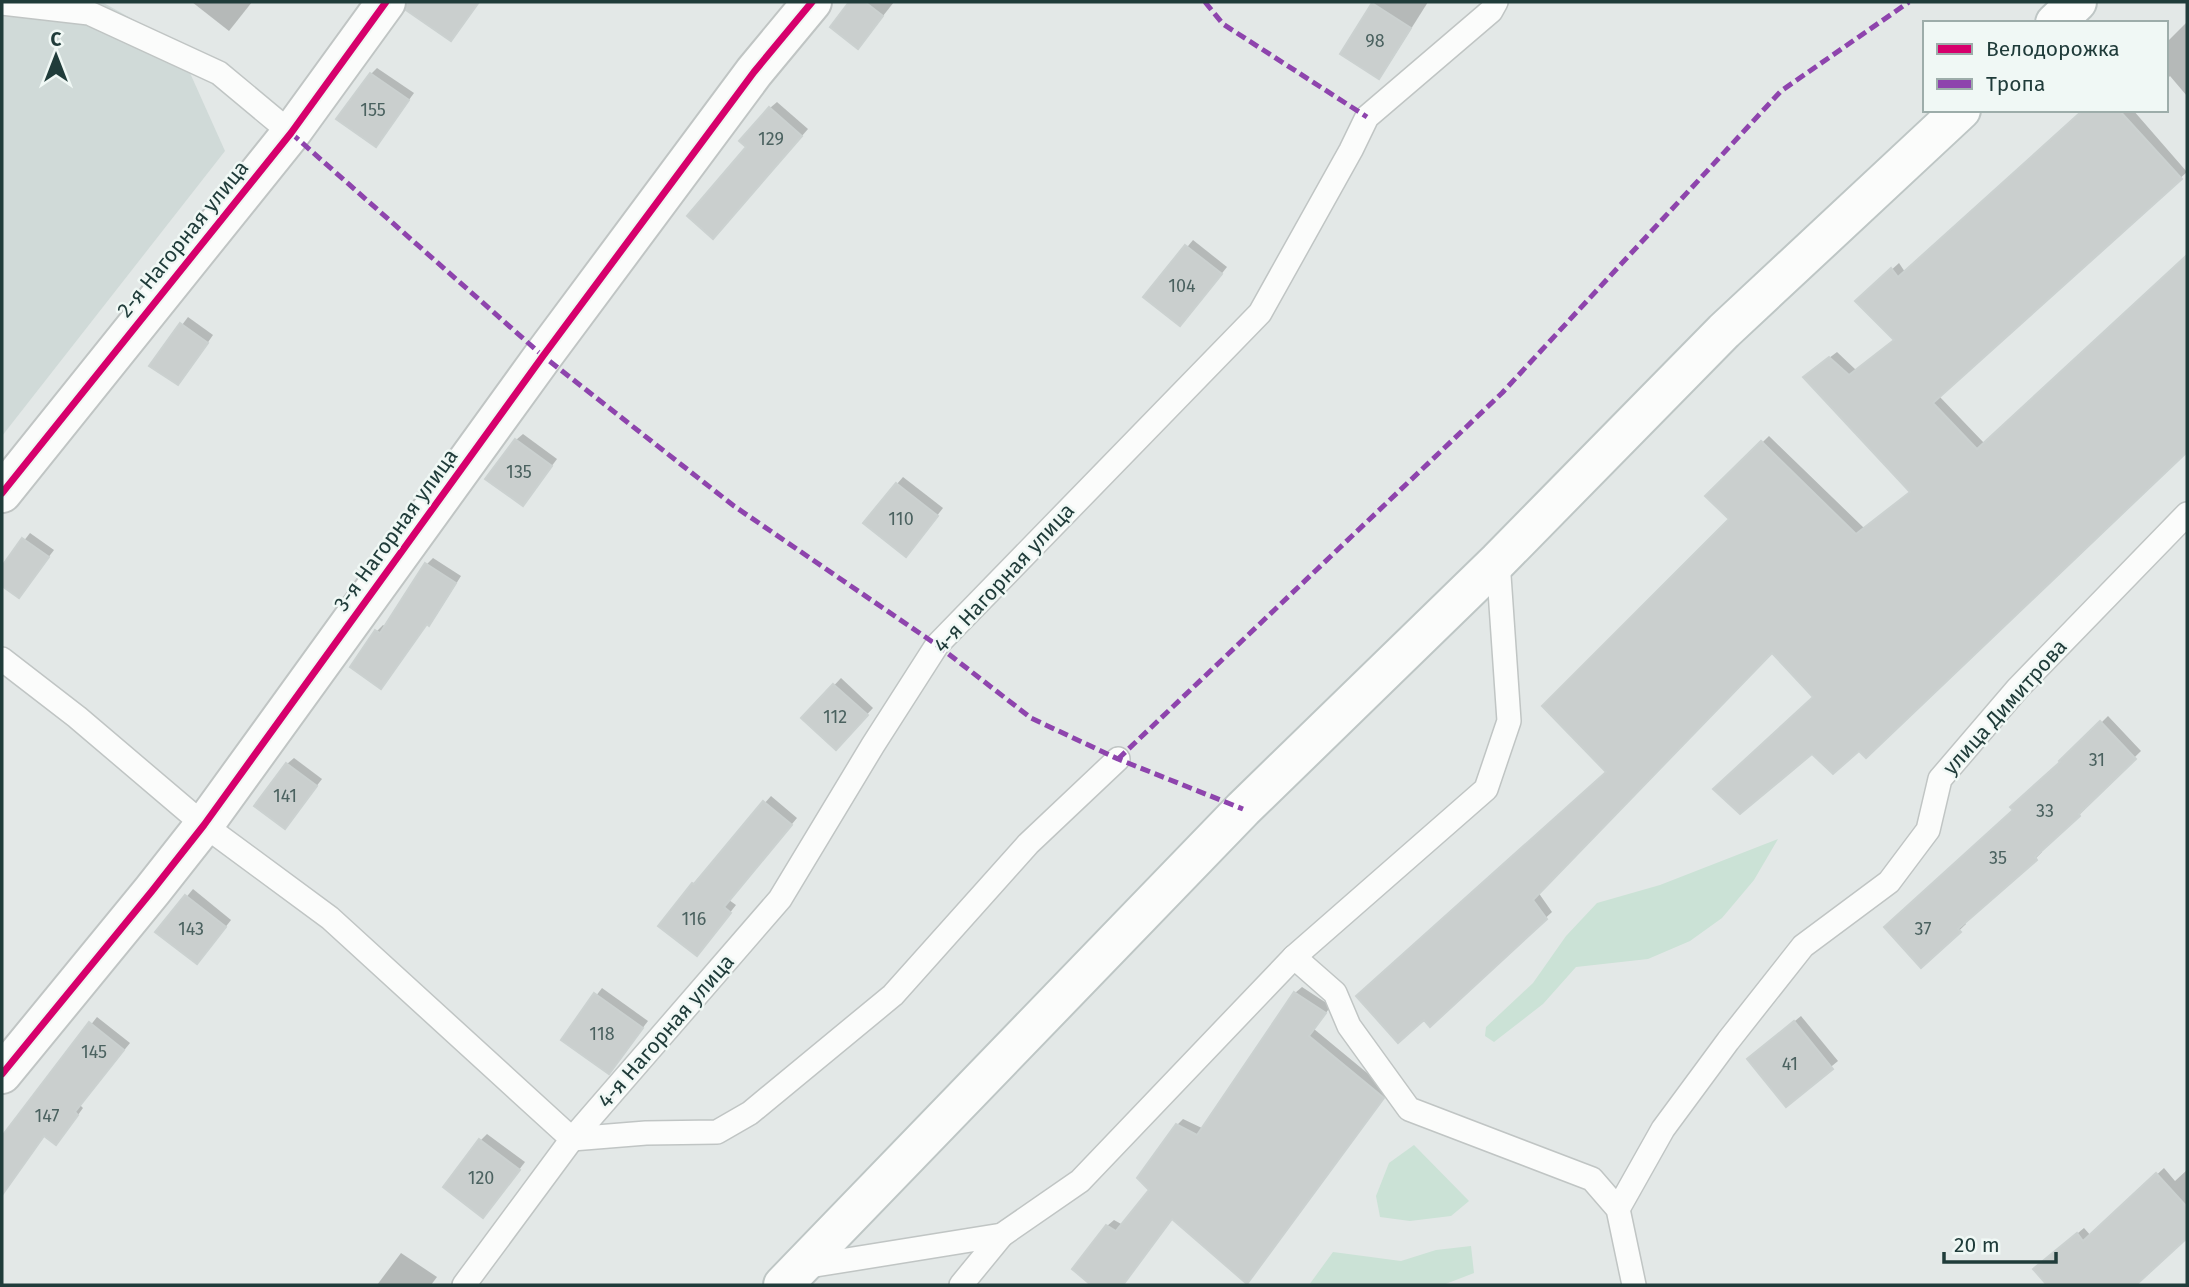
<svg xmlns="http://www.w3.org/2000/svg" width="2189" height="1287" font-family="'Fira Sans',sans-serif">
	<rect width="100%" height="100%" fill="#e3e8e7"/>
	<path fill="#d0dad8" d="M2,2H102L177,44L225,151L2,436Z"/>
	<g fill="#cbe2d6">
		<path d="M1778,839L1754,880L1722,918L1690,941L1648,959L1576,967L1543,1004L1494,1042L1485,1036L1486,1027L1533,983L1566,936L1597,903L1660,885Z"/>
		<path d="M1414,1145L1469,1201L1451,1216L1410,1221L1380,1217L1376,1196L1389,1163Z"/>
		<path d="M1471,1246L1474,1273L1443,1285H1309L1333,1252L1401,1261L1436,1250Z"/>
	</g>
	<g fill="#0003">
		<path d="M192,2H252L229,31Z"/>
		<path d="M851,2H894L864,40L832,27Z"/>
		<path d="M1376,2H1428L1385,70L1379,76L1373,4Z"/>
		<path d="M2187,22V96L2170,76L2166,80V43Z"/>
		<path d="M377,68L414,93L376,145L371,74Z"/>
		<path d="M777,102L808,129L720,230L749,147L770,108Z"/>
		<path d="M2085,110H2133L2187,172L1939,396L1984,443L2187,257V450L1866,756L1772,651L1538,892L1552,912L1430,1025L1608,771L1731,519L1708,496L1769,436L1864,528L1912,491L1812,371L1837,352L1856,370L1896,339L1864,295L1899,263L1905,272Z"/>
		<path d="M1193,240L1227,267L1186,318L1146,297Z"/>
		<path d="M188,317L213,335L184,377L152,365Z"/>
		<path d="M523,434L557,459L523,504L516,440Z"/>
		<path d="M903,477L943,508L912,548L897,484Z"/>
		<path d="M30,533L54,550L19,596L2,584V569Z"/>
		<path d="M433,558L461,576L435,617L428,623L381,687L377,631L383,625L386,627L426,565Z"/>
		<path d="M841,678L873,708L836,748L804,718Z"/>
		<path d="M2108,716L2141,751L2084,807L2085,809L2079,815L2040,850L2042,852L2036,858L1964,922L1966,924L1922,966L2015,809Z"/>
		<path d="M294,758L322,779L285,827L287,764Z"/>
		<path d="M771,796L797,818L729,900L736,905L703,947L693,884Z"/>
		<path d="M193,889L231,920L203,956L158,932Z"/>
		<path d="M1302,987L1331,1006L1314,1029L1389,1091L1247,1282L1173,1217L1123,1285H1094L1074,1269L1107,1226L1114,1220L1123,1225L1151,1190L1177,1125L1183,1119L1204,1129L1295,993Z"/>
		<path d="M602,988L648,1021L609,1072L563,1039Z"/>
		<path d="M1801,1016L1838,1061L1786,1104L1756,1053Z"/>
		<path d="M97,1017L130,1043L80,1105L83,1108L62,1137L56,1143L45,1135L3,1191L2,1137Z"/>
		<path d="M487,1134L525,1162L489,1209L481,1140Z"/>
		<path d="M2164,1168L2175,1181L2187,1170V1236L2158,1263L2152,1257L2118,1285H2045L2048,1284L2042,1263L2084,1228L2091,1236Z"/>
		<path d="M401,1253L437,1277L431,1285H377Z"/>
	</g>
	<g fill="#cacfce" stroke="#cbd1d0" stroke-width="2">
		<path d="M407,2H479L451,41L406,10Z"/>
		<path d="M849,2H865L883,16L858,49L830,27Z"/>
		<path d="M1372,3L1411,28L1379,79L1340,54Z"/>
		<path d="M370,73L409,100L376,147L336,119Z"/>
		<path d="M769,107L802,136L713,239L687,216L746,147L739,141Z"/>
		<path d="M2083,110H2119L2182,179L1933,403L1977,449L2187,255V452L1866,758L1859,751L1833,774L1812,754L1740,814L1713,789L1813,697L1772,653L1533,900L1547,919L1430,1027L1424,1020L1398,1043L1356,996L1606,772L1542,706L1729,519L1705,496L1761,441L1856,534L1910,492L1803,377L1829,357L1849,375L1894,340L1855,301L1891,268L1898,277Z"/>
		<path d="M1185,245L1222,274L1180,326L1143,297Z"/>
		<path d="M180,323L208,343L178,385L149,366Z"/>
		<path d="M515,439L552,466L523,506L485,479Z"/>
		<path d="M896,483L938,516L906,557L863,523Z"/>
		<path d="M22,538L49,557L19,598L2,586V566Z"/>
		<path d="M425,563L456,583L429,626L427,624L381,689L350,667L375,630L380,633Z"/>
		<path d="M833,684L868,715L836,750L801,718Z"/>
		<path d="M2100,721L2136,759L2079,814L2080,816L2035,857L2037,860L1958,929L1961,932L1921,968L1884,927L2013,810L2010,807L2060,762L2059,761Z"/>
		<path d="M286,763L317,786L285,829L254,806Z"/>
		<path d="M763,801L792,825L724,907L731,913L697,956L658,926L692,883L694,884Z"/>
		<path d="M185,895L226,927L197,964L155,932Z"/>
		<path d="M1294,992L1326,1013L1309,1036L1384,1098L1247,1284L1172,1219L1123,1285H1091L1072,1269L1106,1225L1116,1231L1149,1190L1137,1178L1176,1124L1197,1135Z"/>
		<path d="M594,993L643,1028L609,1074L561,1040Z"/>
		<path d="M1794,1021L1833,1069L1786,1107L1747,1059Z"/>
		<path d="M89,1022L124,1050L75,1112L78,1115L56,1145L44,1136L2,1195V1136Z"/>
		<path d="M479,1139L520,1170L483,1218L443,1187Z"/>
		<path d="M2156,1173L2187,1207V1238L2136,1285H2047L2033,1269L2077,1233L2083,1241Z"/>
	</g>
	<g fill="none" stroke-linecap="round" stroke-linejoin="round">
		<defs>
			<g id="lane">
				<path d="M2,3L89,13L219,73L291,133"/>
				<path d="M2,659L77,717L204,825L330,918L572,1139L646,1133L717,1132L750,1113L893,995L1028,844L1118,759"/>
				<path d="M1294,957L1486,789L1509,721L1498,561"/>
				<path d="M1618,1209L1663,1129L1728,1041L1803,946L1889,882L1928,830L1940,779L2018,688L2187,514"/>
				<path d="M803,1267L1002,1235L1080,1181L1294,957L1335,993L1349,1026L1409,1109L1592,1179L1618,1209L1634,1285"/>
				<path d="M464,1285L572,1139L780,899L873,745L937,645L1260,313L1351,150L1367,117L1491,11L1496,2"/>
				<path d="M961,1285L1002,1235"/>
			</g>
			<g id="street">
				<path d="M2,493L291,133L386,2"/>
				<path d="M2,1074L152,891L204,825L543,356L754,72L812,2"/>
			</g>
			<g id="secondary">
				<path d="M2055,23L2077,2"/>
				<path d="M783,1285L1243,809L1498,561L1724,331L1961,110"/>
			</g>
		</defs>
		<use href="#lane" stroke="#c0c5c4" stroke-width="26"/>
		<use href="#street" stroke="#c0c5c4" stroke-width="42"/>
		<use href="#secondary" stroke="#bec6c5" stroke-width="42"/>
		<use href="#lane" stroke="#fbfcfb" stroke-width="23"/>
		<use href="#street" stroke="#fbfcfb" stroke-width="38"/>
		<use href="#secondary" stroke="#fbfcfb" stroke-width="38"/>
		<g stroke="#8e44ad" stroke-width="5" stroke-dasharray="10 5" stroke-linecap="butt">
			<path d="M1205,2L1223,24L1367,117"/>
			<path d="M291,133L543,356L734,506L937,645L1031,718L1118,759L1243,809"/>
			<path d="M1118,759L1502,393L1781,91L1909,2"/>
		</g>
		<defs>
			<g id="cycleway">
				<path d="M2,493L291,133L386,2"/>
				<path d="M2,1074L152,891L204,825L543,356L754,72L812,2"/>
			</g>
		</defs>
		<use href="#cycleway" stroke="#f0f8f5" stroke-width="11"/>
		<use href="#cycleway" stroke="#d6006c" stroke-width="7"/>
	</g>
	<g text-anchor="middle" stroke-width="5" stroke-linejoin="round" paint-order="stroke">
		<g font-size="18" fill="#4b6260">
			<text x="1375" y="47">98</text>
			<text x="373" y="116">155</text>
			<text x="771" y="145">129</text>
			<text x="1182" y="292">104</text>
			<text x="519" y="478">135</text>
			<text x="901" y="525">110</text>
			<text x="835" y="723">112</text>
			<text x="2097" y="766">31</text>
			<text x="285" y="802">141</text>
			<text x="2045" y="817">33</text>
			<text x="1998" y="864">35</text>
			<text x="694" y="925">116</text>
			<text x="191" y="935">143</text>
			<text x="1923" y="935">37</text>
			<text x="602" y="1040">118</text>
			<text x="94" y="1058">145</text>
			<text x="1790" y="1070">41</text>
			<text x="47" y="1122">147</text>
			<text x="481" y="1184">120</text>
		</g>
		<g font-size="21" fill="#203c3a" stroke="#f0f8f5">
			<text transform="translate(183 239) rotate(-51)" y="7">2-я Нагорная улица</text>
			<text transform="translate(396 530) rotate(-54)" y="7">3-я Нагорная улица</text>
			<text transform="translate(1004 578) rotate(-47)" y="7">4-я Нагорная улица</text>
			<text transform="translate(2005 707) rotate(-48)" y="7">улица Димитрова</text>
			<text transform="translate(666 1031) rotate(-49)" y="7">4-я Нагорная улица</text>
		</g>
	</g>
	<rect width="2189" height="1287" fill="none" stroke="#203c3a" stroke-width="7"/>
	<rect x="1923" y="21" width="245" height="91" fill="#f0f8f5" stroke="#9dadaa" stroke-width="2"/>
	<rect x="1937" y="44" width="35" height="10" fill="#d6006c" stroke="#9dadaa" stroke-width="2"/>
	<text x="1986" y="56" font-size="21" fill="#203c3a">Велодорожка</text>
	<rect x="1937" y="79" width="35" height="10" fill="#8e44ad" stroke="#9dadaa" stroke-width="2"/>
	<text x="1986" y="91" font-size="21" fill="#203c3a">Тропа</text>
	<g transform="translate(56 56)" stroke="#f0f8f5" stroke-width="5" paint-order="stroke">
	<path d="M0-5L12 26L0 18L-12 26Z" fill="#203c3a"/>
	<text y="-10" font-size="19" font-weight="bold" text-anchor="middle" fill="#203c3a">С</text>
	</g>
	<path d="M1944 1252v10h112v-10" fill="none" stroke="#203c3a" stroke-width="3.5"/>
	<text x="1954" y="1252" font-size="21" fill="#203c3a" stroke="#f0f8f5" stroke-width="5" paint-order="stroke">20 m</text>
</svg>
